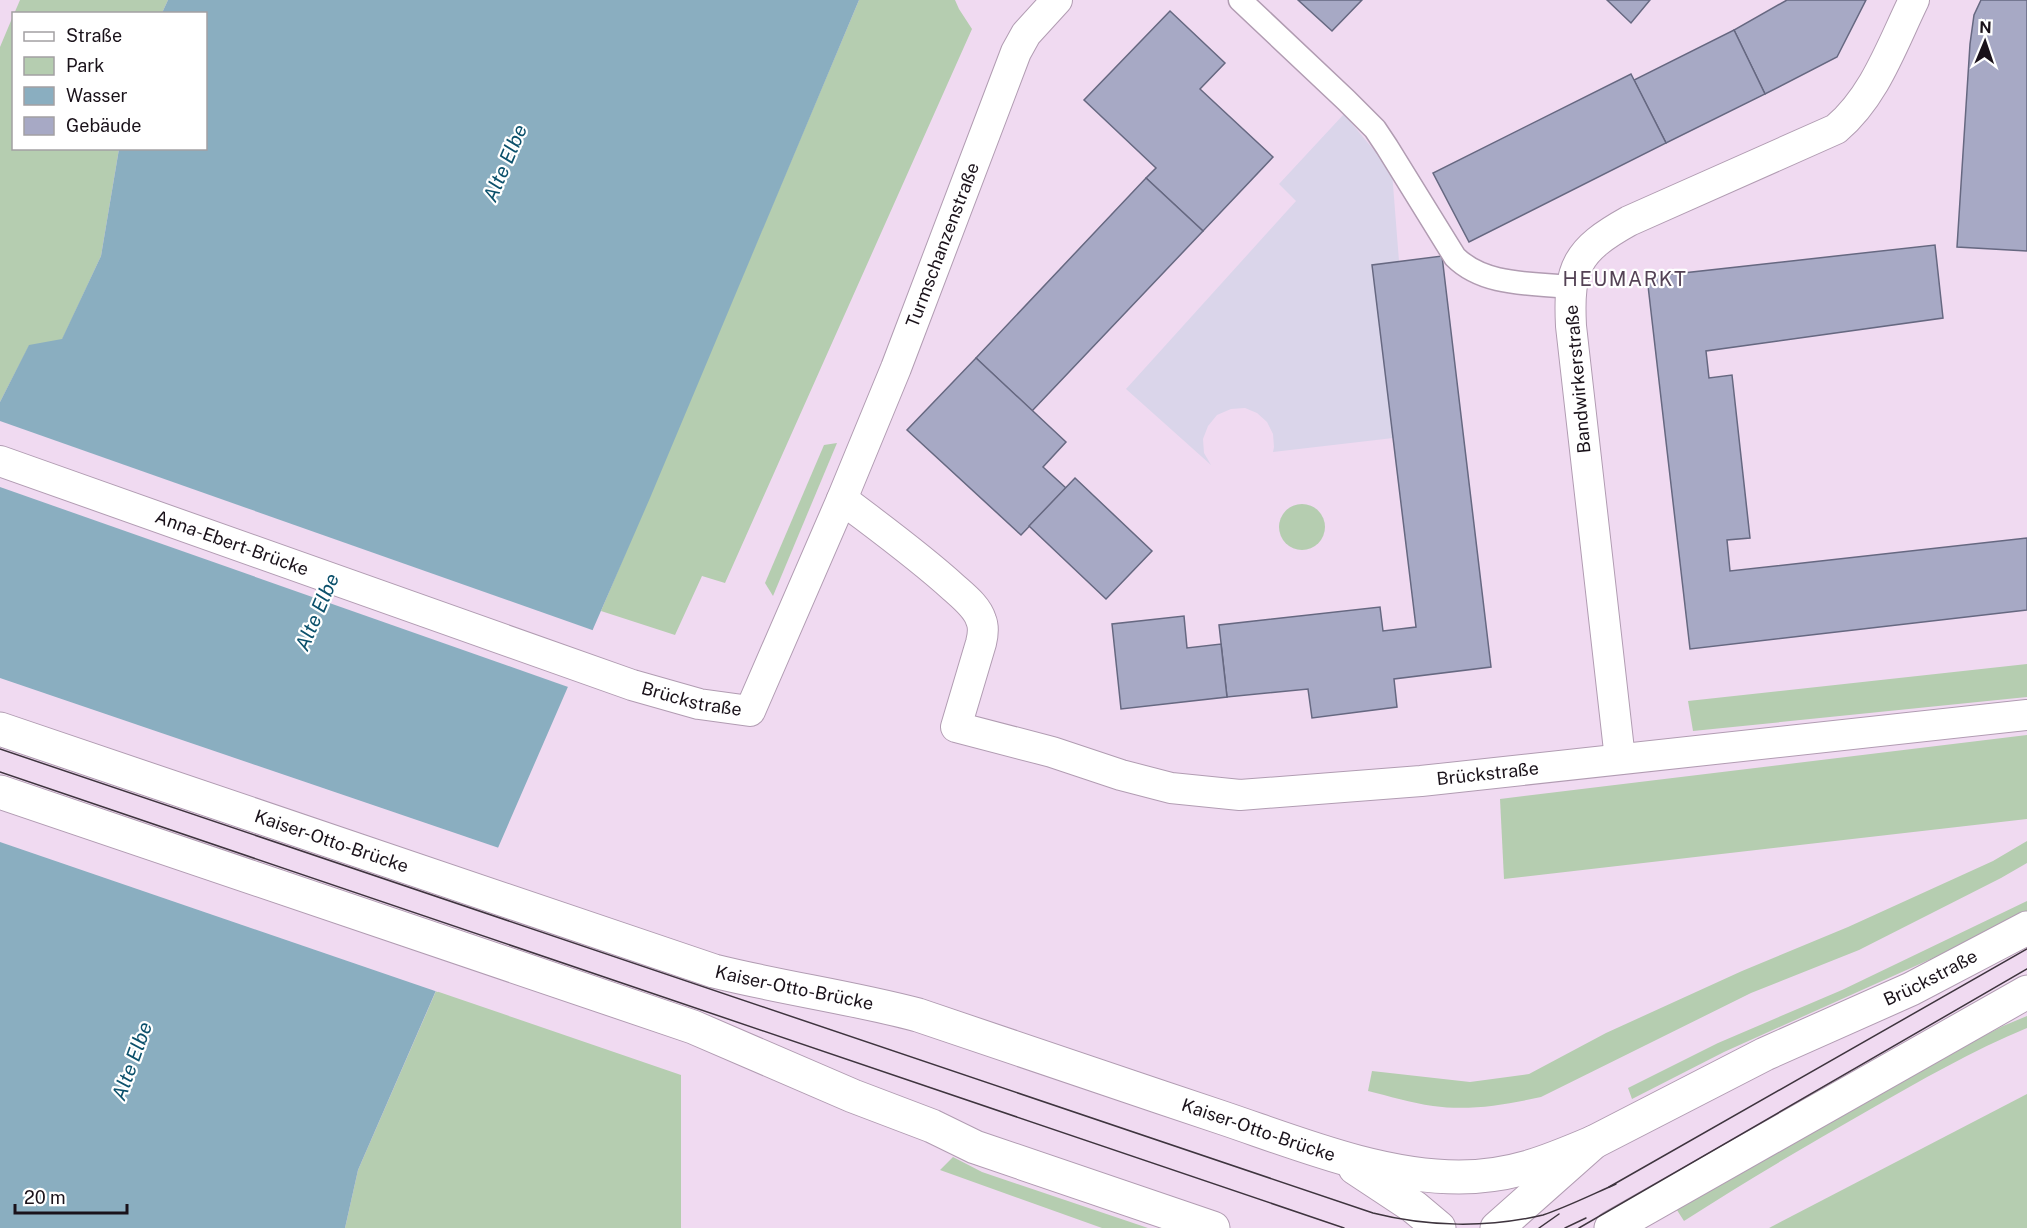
<svg xmlns="http://www.w3.org/2000/svg" width="2027" height="1228" font-family="'Public Sans',sans-serif">
	<rect width="100%" height="100%" fill="#f0daf1"/>
	<path fill="#dad5ea" d="M1344,114L1392,172L1399,261L1372,265L1382,346L1462,430L1273,452L1274,447L1273,434L1267,422L1257,413L1245,408L1231,409L1217,415L1208,426L1203,439L1204,453L1211,465L1126,389L1296,201L1279,184Z"/>
	<g fill="#b5cdb0">
		<path d="M20,0H168L162,13L14,14Z"/>
		<path d="M859,0H955L959,9L972,29L725,583L702,576L675,635L601,611Z"/>
		<path d="M13,16L14,148L119,149L101,256L62,340L29,346L0,402V47Z"/>
		<path d="M837,443L773,596L765,583L824,445Z"/>
		<circle cx="1302" cy="527" r="23"/>
		<path d="M2027,664V697L1693,731L1688,701Z"/>
		<path d="M2027,735V819L1504,879L1500,799Z"/>
		<path d="M2027,841V863L2001,878L1859,950L1751,993L1541,1097C1505,1105 1469,1111 1433,1106C1411,1103 1389,1096 1368,1091L1372,1071L1470,1082L1529,1074L1606,1033L1742,971L1848,927L1993,861Z"/>
		<path d="M2027,901V915L2020,919L1724,1052L1632,1099L1628,1088L1718,1043L1842,990Z"/>
		<path d="M436,991L681,1075V1228H345L358,1170Z"/>
		<path d="M2027,1016V1028C1973,1050 1920,1081 1869,1110C1806,1146 1744,1182 1684,1221L1675,1207L1892,1083L2003,1026Z"/>
		<path d="M2027,1094V1228H1769Z"/>
		<path d="M953,1157L982,1172L1148,1228H1102L940,1170Z"/>
	</g>
	<path fill="#8aaec0" d="M168,0H859L650,498L358,1170L345,1228H0V402L29,345L62,339L101,256L119,149L206,148V14L162,13Z"/>
	<g fill="#f0daf1">
		<path d="M0,421L595,631L571,688L0,487Z"/>
		<path d="M0,678L502,849L438,992L0,842Z"/>
	</g>
	<g fill="#a7a9c5" stroke="#666881" stroke-width="1.5">
		<path d="M1298,0H1362L1332,31Z"/>
		<path d="M1607,0H1650L1631,23Z"/>
		<path d="M1787,0H1866L1837,57L1765,94L1734,30Z"/>
		<path d="M1981,0H2027V251L1957,247L1970,44L1974,15Z"/>
		<path d="M1170,11L1225,63L1200,89L1273,157L1203,231L1146,178L1156,168L1084,100Z"/>
		<path d="M1734,30L1765,94L1666,143L1634,80Z"/>
		<path d="M1631,74L1666,143L1469,242L1433,173Z"/>
		<path d="M1146,178L1203,231L1032,411L976,358Z"/>
		<path d="M1935,245L1943,318L1706,351L1709,378L1732,375L1750,538L1727,540L1730,571L2027,538V610L1690,649L1647,277Z"/>
		<path d="M1442,256L1491,667L1394,679L1397,707L1312,718L1308,689L1227,697L1219,625L1380,607L1383,631L1416,627L1372,265Z"/>
		<path d="M976,358L1066,442L1043,467L1066,488L1021,535L907,430Z"/>
		<path d="M1075,478L1152,551L1106,599L1029,526Z"/>
		<path d="M1184,616L1187,648L1221,644L1227,697L1121,709L1112,624Z"/>
	</g>
	<g fill="none" stroke-linecap="round" stroke-linejoin="round">
		<defs>
			<path id="pedestrian" d="M1240,0L1346,100L1375,129L1387,147L1455,257C1484,286 1531,283 1570,287"/>
			<g id="minor">
				<path id="s1" d="M0,461L632,685L699,704L750,711L842,499L896,368L1016,52L1026,34L1057,0"/>
				<path id="s2" d="M842,499C880,528 919,556 954,588C964,597 977,607 981,620C984,627 983,635 981,643L956,727L1052,752L1121,775L1171,788L1240,795L1421,781L2027,715"/>
				<path d="M1620,759L1571,326C1568,267 1577,250 1629,221L1836,129C1875,96 1892,45 1914,0"/>
			</g>
			<g id="secondary">
				<path id="s3" d="M0,729L714,971C782,988 850,997 918,1015C1019,1049 1121,1084 1223,1118C1297,1143 1380,1177 1459,1177C1511,1177 1547,1162 1594,1142"/>
				<path d="M0,792L693,1027L853,1096L932,1126L975,1147L1213,1228"/>
				<path d="M1355,1168L1414,1207L1439,1228"/>
				<path id="s4" d="M1497,1228L1594,1142L1765,1054L1911,989L2027,928"/>
				<path d="M1611,1228L2027,992"/>
			</g>
		</defs>
		<use href="#pedestrian" stroke="#b19cb2" stroke-width="25"/>
		<use href="#minor" stroke="#b19cb2" stroke-width="32"/>
		<use href="#secondary" stroke="#b19cb2" stroke-width="35"/>
		<use href="#pedestrian" stroke="#fff" stroke-width="22"/>
		<use href="#minor" stroke="#fff" stroke-width="30"/>
		<use href="#secondary" stroke="#fff" stroke-width="33"/>
		<g stroke="#3e343e" stroke-width="1.5">
			<path d="M0,749L1373,1213C1428,1227 1488,1228 1543,1215C1567,1207 1591,1195 1616,1184"/>
			<path d="M0,772L1344,1228"/>
			<path d="M1609,1187L2027,949"/>
			<path d="M1539,1228L1559,1214"/>
			<path d="M1565,1228L1586,1218"/>
			<path d="M1579,1228L2027,969"/>
		</g>
	</g>
	<g text-anchor="middle" stroke-width="4.5" stroke-linejoin="round" paint-order="stroke">
		<g font-size="18" fill="#1a121a" stroke="#fff">
			<text dy="6" stroke="none"><textPath href="#s1" startOffset="1296">Turmschanzenstraße</textPath></text>
			<text transform="translate(1578 379) rotate(-95)" y="6">Bandwirkerstraße</text>
			<text dy="6" stroke="none"><textPath href="#s1" startOffset="246">Anna-Ebert-Brücke</textPath></text>
			<text dy="6" stroke="none"><textPath href="#s1" startOffset="732">Brückstraße</textPath></text>
			<text dy="6" stroke="none"><textPath href="#s2" startOffset="838">Brückstraße</textPath></text>
			<text dy="6" stroke="none"><textPath href="#s3" startOffset="350">Kaiser-Otto-Brücke</textPath></text>
			<text dy="6" stroke="none"><textPath href="#s4" startOffset="504">Brückstraße</textPath></text>
			<text dy="6" stroke="none"><textPath href="#s3" startOffset="836">Kaiser-Otto-Brücke</textPath></text>
			<text dy="6" stroke="none"><textPath href="#s3" startOffset="1322">Kaiser-Otto-Brücke</textPath></text>
		</g>
		<g font-size="20" font-style="italic" fill="#0b506b" stroke="#fff">
			<text transform="translate(505 163) rotate(-67)" y="7">Alte Elbe</text>
			<text transform="translate(317 612) rotate(-67)" y="7">Alte Elbe</text>
			<text transform="translate(132 1061) rotate(-70)" y="7">Alte Elbe</text>
		</g>
		<g font-size="20" letter-spacing="1.5" fill="#544255" stroke="#fff">
			<text x="1625" y="286">HEUMARKT</text>
		</g>
	</g>
	<rect x="12" y="12" width="195" height="138" fill="#ffffff" stroke="#a3a0a3" stroke-width="1.5"/>
	<rect x="24" y="32" width="30" height="9" fill="#ffffff" stroke="#a3a0a3" stroke-width="1.5"/>
	<text x="66" y="42" font-size="18" fill="#1a121a">Straße</text>
	<rect x="24" y="57" width="30" height="18" fill="#b5cdb0" stroke="#a3a0a3" stroke-width="1.5"/>
	<text x="66" y="72" font-size="18" fill="#1a121a">Park</text>
	<rect x="24" y="87" width="30" height="18" fill="#8aaec0" stroke="#a3a0a3" stroke-width="1.5"/>
	<text x="66" y="102" font-size="18" fill="#1a121a">Wasser</text>
	<rect x="24" y="117" width="30" height="18" fill="#a7a9c5" stroke="#a3a0a3" stroke-width="1.5"/>
	<text x="66" y="132" font-size="18" fill="#1a121a">Gebäude</text>
	<g transform="translate(1985 42) rotate(2)" stroke="#ffffff" stroke-width="4.5" paint-order="stroke">
	<path d="M0-4.5L10 22L0 15L-10 22Z" fill="#1a121a"/>
	<text y="-9" font-size="16" font-weight="bold" text-anchor="middle" fill="#1a121a">N</text>
	</g>
	<path d="M15 1204v9h112v-9" fill="none" stroke="#1a121a" stroke-width="3"/>
	<text x="24" y="1204" font-size="18" fill="#1a121a" stroke="#ffffff" stroke-width="4.5" paint-order="stroke">20 m</text>
</svg>
